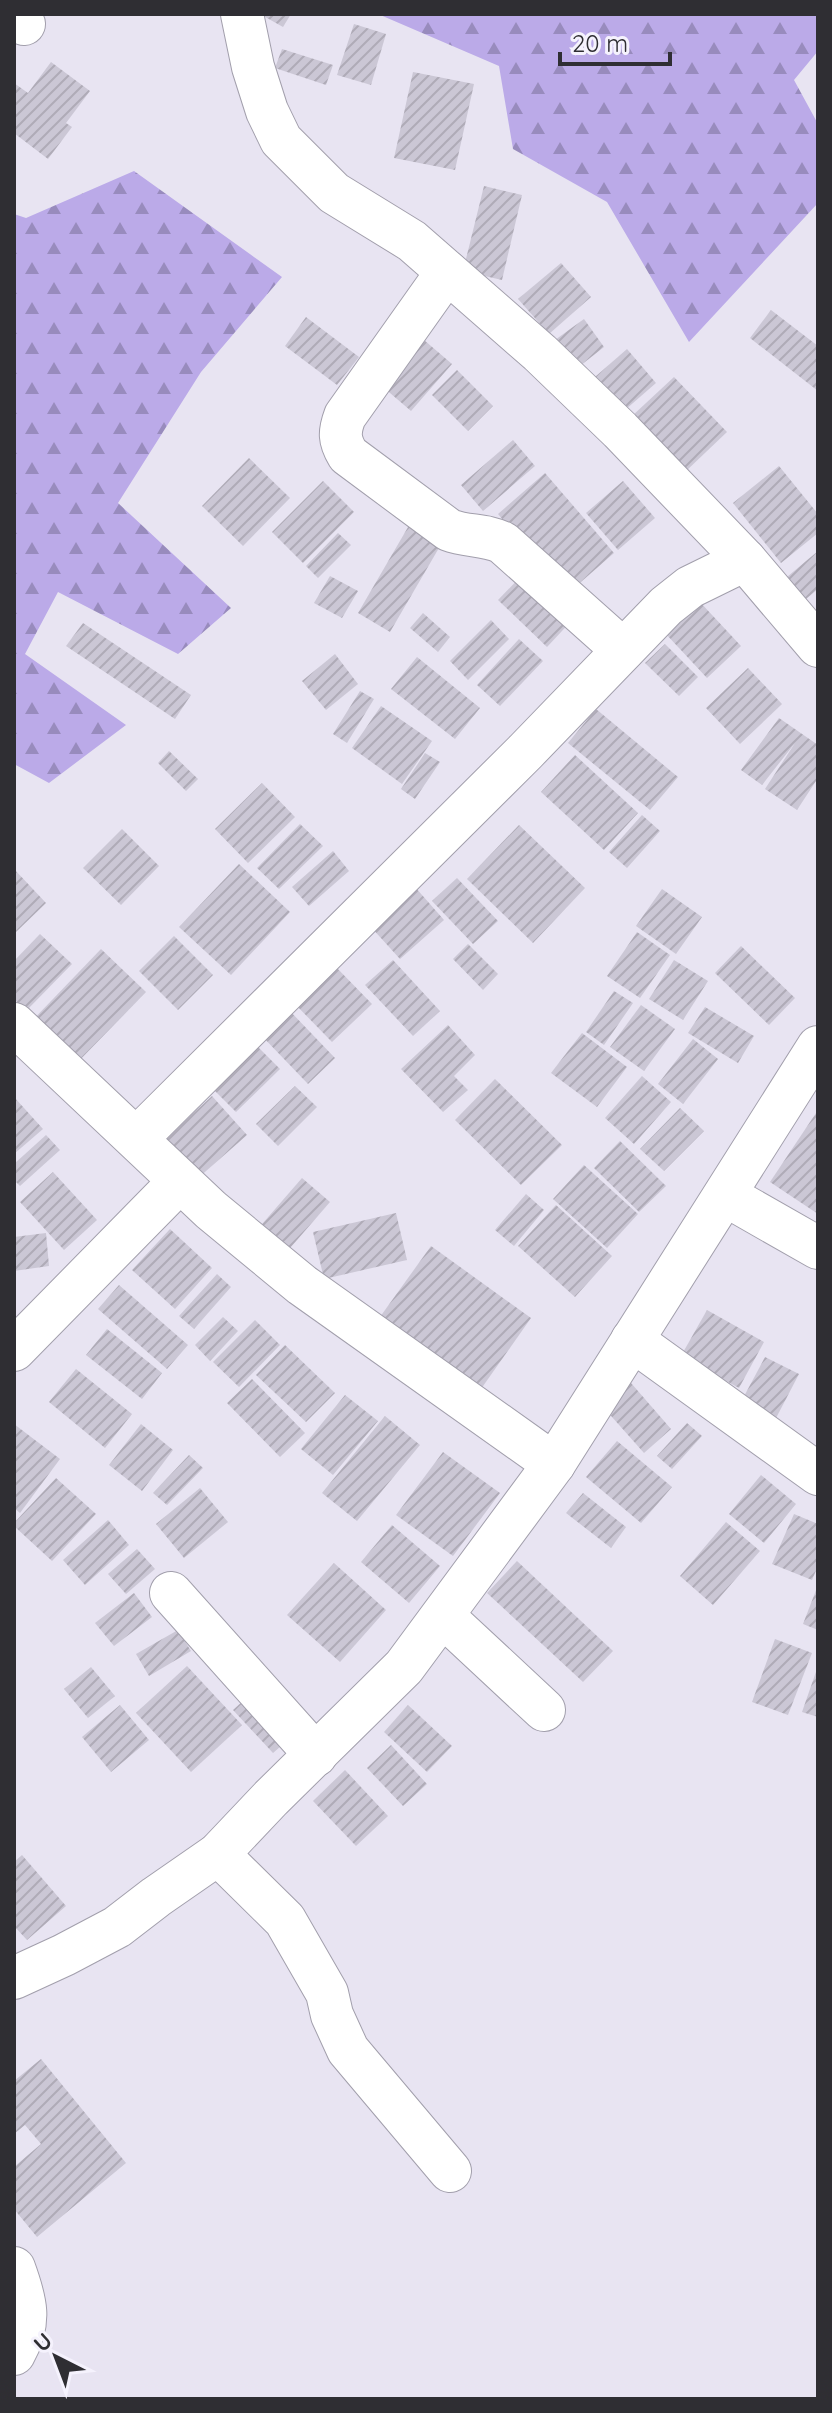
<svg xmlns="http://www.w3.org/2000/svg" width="832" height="2413" font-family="Quicksand,sans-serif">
	<defs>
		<pattern id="forest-firs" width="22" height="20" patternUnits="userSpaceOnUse" patternTransform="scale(2)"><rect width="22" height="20" fill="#bbaae8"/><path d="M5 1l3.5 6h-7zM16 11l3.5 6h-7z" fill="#988bbd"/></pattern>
		<pattern id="building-hatch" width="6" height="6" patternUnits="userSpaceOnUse" patternTransform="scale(2)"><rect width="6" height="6" fill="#cbc7d5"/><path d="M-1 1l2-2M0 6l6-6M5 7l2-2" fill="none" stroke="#afabb7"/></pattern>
	</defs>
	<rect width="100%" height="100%" fill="#e8e4f2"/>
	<g fill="url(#forest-firs)">
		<path d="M378,14H818V51L794,80L818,124V203L689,342L607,202L513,149L499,66Z"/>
		<path d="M134,171L282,277L201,372L118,503L231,608L178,654L58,592L25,654L126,725L49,783L14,764V214L26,218Z"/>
	</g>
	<g fill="url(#building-hatch)">
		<path d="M260,14H291L283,27Z"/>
		<path d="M354,24L386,34L371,85L337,75Z"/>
		<path d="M282,49L333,65L326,85L275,68Z"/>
		<path d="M51,62L90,91L66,123L72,127L48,159L14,133V83L28,93Z"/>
		<path d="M413,72L474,84L455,170L394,158Z"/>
		<path d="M484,186L522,195L502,280L463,271Z"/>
		<path d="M561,263L591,297L549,334L518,299Z"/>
		<path d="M771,310L818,346V391L750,338Z"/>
		<path d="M306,317L359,357L337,385L285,346Z"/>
		<path d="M584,319L604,347L576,369L555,340Z"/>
		<path d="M417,334L452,364L411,411L376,381Z"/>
		<path d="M627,349L656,383L625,410L595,377Z"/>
		<path d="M457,370L493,406L468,431L432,395Z"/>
		<path d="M674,377L727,432L685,472L632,416Z"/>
		<path d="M513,440L535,466L483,511L461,485Z"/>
		<path d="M249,458L290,498L243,546L202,506Z"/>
		<path d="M779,466L818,514V533L781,563L733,503Z"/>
		<path d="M545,473L614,553L566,595L498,514Z"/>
		<path d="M323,481L354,512L303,563L272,532Z"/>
		<path d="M623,481L655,518L618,550L586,513Z"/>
		<path d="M411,522L443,541L390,632L358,613Z"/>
		<path d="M338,533L351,545L318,578L306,566Z"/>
		<path d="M818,551V589L806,599L787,577Z"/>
		<path d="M528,569L576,616L547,647L498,600Z"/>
		<path d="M330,576L358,591L342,618L314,603Z"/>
		<path d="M699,601L741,646L707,678L665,633Z"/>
		<path d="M423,613L450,637L438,652L410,628Z"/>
		<path d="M491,620L509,639L468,680L450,661Z"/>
		<path d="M83,623L191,695L175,719L66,646Z"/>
		<path d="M519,639L543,661L500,706L477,685Z"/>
		<path d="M665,644L698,677L679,696L645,663Z"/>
		<path d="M335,654L358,684L326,710L302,681Z"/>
		<path d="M417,657L480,708L455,739L391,689Z"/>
		<path d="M748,668L782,704L740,744L706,708Z"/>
		<path d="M360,691L374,699L347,743L333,734Z"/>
		<path d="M381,706L432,741L402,784L352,748Z"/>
		<path d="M596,709L678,777L650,810L568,743Z"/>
		<path d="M779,718L818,745V778L797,810L765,789L795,743L762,785L741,770Z"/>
		<path d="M169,751L198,779L186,791L158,763Z"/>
		<path d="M425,753L440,762L415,799L401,789Z"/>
		<path d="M575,755L638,813L604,850L541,792Z"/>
		<path d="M262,783L295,817L248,863L215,829Z"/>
		<path d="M642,815L660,831L627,868L609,852Z"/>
		<path d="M300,824L323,846L279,889L257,868Z"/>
		<path d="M519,825L585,888L533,943L467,879Z"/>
		<path d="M122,829L159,866L121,905L83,868Z"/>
		<path d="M333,851L349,871L309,906L292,887Z"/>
		<path d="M239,864L290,912L231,975L179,927Z"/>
		<path d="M14,869L46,903L16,932L14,930Z"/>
		<path d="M457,878L498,921L473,944L432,901Z"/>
		<path d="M415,887L444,920L400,959L370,926Z"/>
		<path d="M662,889L702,917L676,954L636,926Z"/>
		<path d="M637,932L670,955L640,998L607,976Z"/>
		<path d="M40,934L72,964L26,1011L14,999V961Z"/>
		<path d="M174,936L213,975L178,1010L139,971Z"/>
		<path d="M468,944L498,974L483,990L453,959Z"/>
		<path d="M741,946L795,998L769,1025L715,973Z"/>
		<path d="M101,949L146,992L71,1069L27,1026Z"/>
		<path d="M393,960L440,1011L413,1036L365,985Z"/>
		<path d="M674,960L708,981L683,1020L649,999Z"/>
		<path d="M333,964L372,1004L332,1042L293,1002Z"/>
		<path d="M614,991L633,1003L604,1045L586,1032Z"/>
		<path d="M641,1005L675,1029L644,1071L610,1047Z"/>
		<path d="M705,1007L754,1036L738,1063L688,1033Z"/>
		<path d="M287,1008L335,1058L308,1084L260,1034Z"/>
		<path d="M448,1025L475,1055L454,1076L468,1090L443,1112L401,1069Z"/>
		<path d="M582,1033L627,1067L597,1107L551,1073Z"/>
		<path d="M693,1039L718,1059L683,1104L658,1084Z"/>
		<path d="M257,1046L280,1069L236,1112L213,1089Z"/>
		<path d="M642,1076L671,1102L634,1144L605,1118Z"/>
		<path d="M495,1079L562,1145L521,1185L455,1120Z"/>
		<path d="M295,1086L317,1107L278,1146L256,1124Z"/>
		<path d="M212,1096L247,1135L197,1179L163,1141Z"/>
		<path d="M14,1097L43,1129L14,1154Z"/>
		<path d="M680,1108L704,1131L664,1171L640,1149Z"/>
		<path d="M818,1110V1214L770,1182Z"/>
		<path d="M46,1135L60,1150L20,1186L14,1180V1164Z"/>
		<path d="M620,1141L666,1186L639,1212L594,1168Z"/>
		<path d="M584,1165L638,1214L607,1248L553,1199Z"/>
		<path d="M53,1172L97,1220L64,1250L20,1202Z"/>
		<path d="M302,1178L330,1202L284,1255L256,1231Z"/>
		<path d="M526,1194L544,1210L514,1246L495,1230Z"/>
		<path d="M556,1205L612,1256L575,1297L518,1246Z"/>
		<path d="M396,1213L407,1260L324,1279L313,1232Z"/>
		<path d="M170,1229L212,1268L175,1309L132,1270Z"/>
		<path d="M46,1233L49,1266L14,1271V1237Z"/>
		<path d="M431,1246L531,1318L481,1389L380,1317Z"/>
		<path d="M217,1274L231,1287L194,1329L179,1316Z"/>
		<path d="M119,1285L188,1345L167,1369L98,1309Z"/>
		<path d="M707,1310L764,1342L739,1388L681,1356Z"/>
		<path d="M223,1317L238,1331L210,1361L195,1345Z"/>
		<path d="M255,1320L280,1345L239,1387L213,1362Z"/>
		<path d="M107,1329L162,1373L142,1399L86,1355Z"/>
		<path d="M285,1345L335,1393L306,1422L256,1375Z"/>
		<path d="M765,1357L799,1374L775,1420L741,1402Z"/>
		<path d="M76,1369L132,1414L105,1448L49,1402Z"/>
		<path d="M252,1379L305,1433L280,1457L227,1403Z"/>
		<path d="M631,1383L671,1429L644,1453L604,1408Z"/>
		<path d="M345,1395L378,1421L333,1475L301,1449Z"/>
		<path d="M385,1416L420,1445L357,1521L322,1493Z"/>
		<path d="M687,1423L702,1436L672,1469L657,1456Z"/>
		<path d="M14,1424L60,1459L20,1513L14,1508Z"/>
		<path d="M141,1424L173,1450L142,1491L109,1465Z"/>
		<path d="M617,1441L672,1487L641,1523L586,1477Z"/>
		<path d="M443,1452L500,1493L453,1556L396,1515Z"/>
		<path d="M189,1455L203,1468L167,1505L153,1493Z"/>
		<path d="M761,1475L796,1504L764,1543L729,1514Z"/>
		<path d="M56,1478L96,1514L52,1561L14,1526V1523Z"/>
		<path d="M200,1488L228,1522L184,1558L156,1524Z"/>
		<path d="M583,1493L626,1527L611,1548L566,1513Z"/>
		<path d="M794,1514L818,1524V1566L812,1580L772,1564Z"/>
		<path d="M108,1520L129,1545L85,1585L63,1560Z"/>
		<path d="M726,1522L760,1551L713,1605L680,1576Z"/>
		<path d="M392,1525L440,1566L409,1603L361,1562Z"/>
		<path d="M137,1549L155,1569L126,1594L108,1574Z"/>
		<path d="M517,1561L613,1651L583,1682L487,1593Z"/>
		<path d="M334,1563L386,1610L340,1662L287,1615Z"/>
		<path d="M818,1585V1630L803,1624Z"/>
		<path d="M134,1593L152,1617L114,1646L95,1623Z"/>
		<path d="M178,1630L191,1651L149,1676L136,1654Z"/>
		<path d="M775,1639L812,1653L788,1715L752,1702Z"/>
		<path d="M187,1666L242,1725L191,1772L136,1713Z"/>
		<path d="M818,1666V1717L802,1712Z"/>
		<path d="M91,1667L115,1696L88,1718L64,1689Z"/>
		<path d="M254,1691L294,1734L273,1753L233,1710Z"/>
		<path d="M120,1705L149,1740L111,1772L82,1737Z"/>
		<path d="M408,1705L452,1746L427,1772L384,1732Z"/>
		<path d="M391,1745L427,1784L403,1806L367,1768Z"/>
		<path d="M345,1770L388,1816L356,1846L313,1801Z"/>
		<path d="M22,1855L66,1906L27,1940L14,1926V1862Z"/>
		<path d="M41,2059L126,2163L37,2237L14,2209V2167L41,2144L25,2125L14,2134V2081Z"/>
	</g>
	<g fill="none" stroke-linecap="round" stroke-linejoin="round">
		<defs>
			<g id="minor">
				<path d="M242,14L253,67L267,111L281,140L334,193L412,241L540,353L620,430L745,560L818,646"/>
				<path d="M14,15L24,24"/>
				<path d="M447,272L345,416C339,432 339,440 348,455L449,530C467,537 486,534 503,543L623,650"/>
				<path d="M14,1024L211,1210L302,1285L554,1464"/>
				<path d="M137,1138L526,751L666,606L690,587L745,560"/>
				<path d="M725,1195L818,1248"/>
				<path d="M632,1340L818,1474"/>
				<path d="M14,1350L180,1181"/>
				<path d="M171,1593L316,1755"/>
				<path d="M443,1616L544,1710"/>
				<path d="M218,1854L285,1920L327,1993L332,2015L348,2050L450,2171"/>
				<path d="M14,1978L64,1955L117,1927L156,1897L218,1854L271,1798L404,1667L554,1464L818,1047"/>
				<path d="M14,2268C26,2301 32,2322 14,2354"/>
			</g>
		</defs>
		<use href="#minor" stroke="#a29fac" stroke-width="44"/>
		<use href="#minor" stroke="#fff" stroke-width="42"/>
	</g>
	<rect width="832" height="2413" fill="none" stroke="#2f2e33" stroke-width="32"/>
	<g transform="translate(56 2357) rotate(318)" stroke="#f5f2fd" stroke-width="6" paint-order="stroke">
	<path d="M0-6L14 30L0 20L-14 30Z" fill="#2f2e33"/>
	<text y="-12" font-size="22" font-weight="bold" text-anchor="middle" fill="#2f2e33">U</text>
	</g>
	<path d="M560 52v12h110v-12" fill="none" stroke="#2f2e33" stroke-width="4"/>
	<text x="572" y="52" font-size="24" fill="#2f2e33" stroke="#f5f2fd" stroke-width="6" paint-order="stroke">20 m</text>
</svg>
